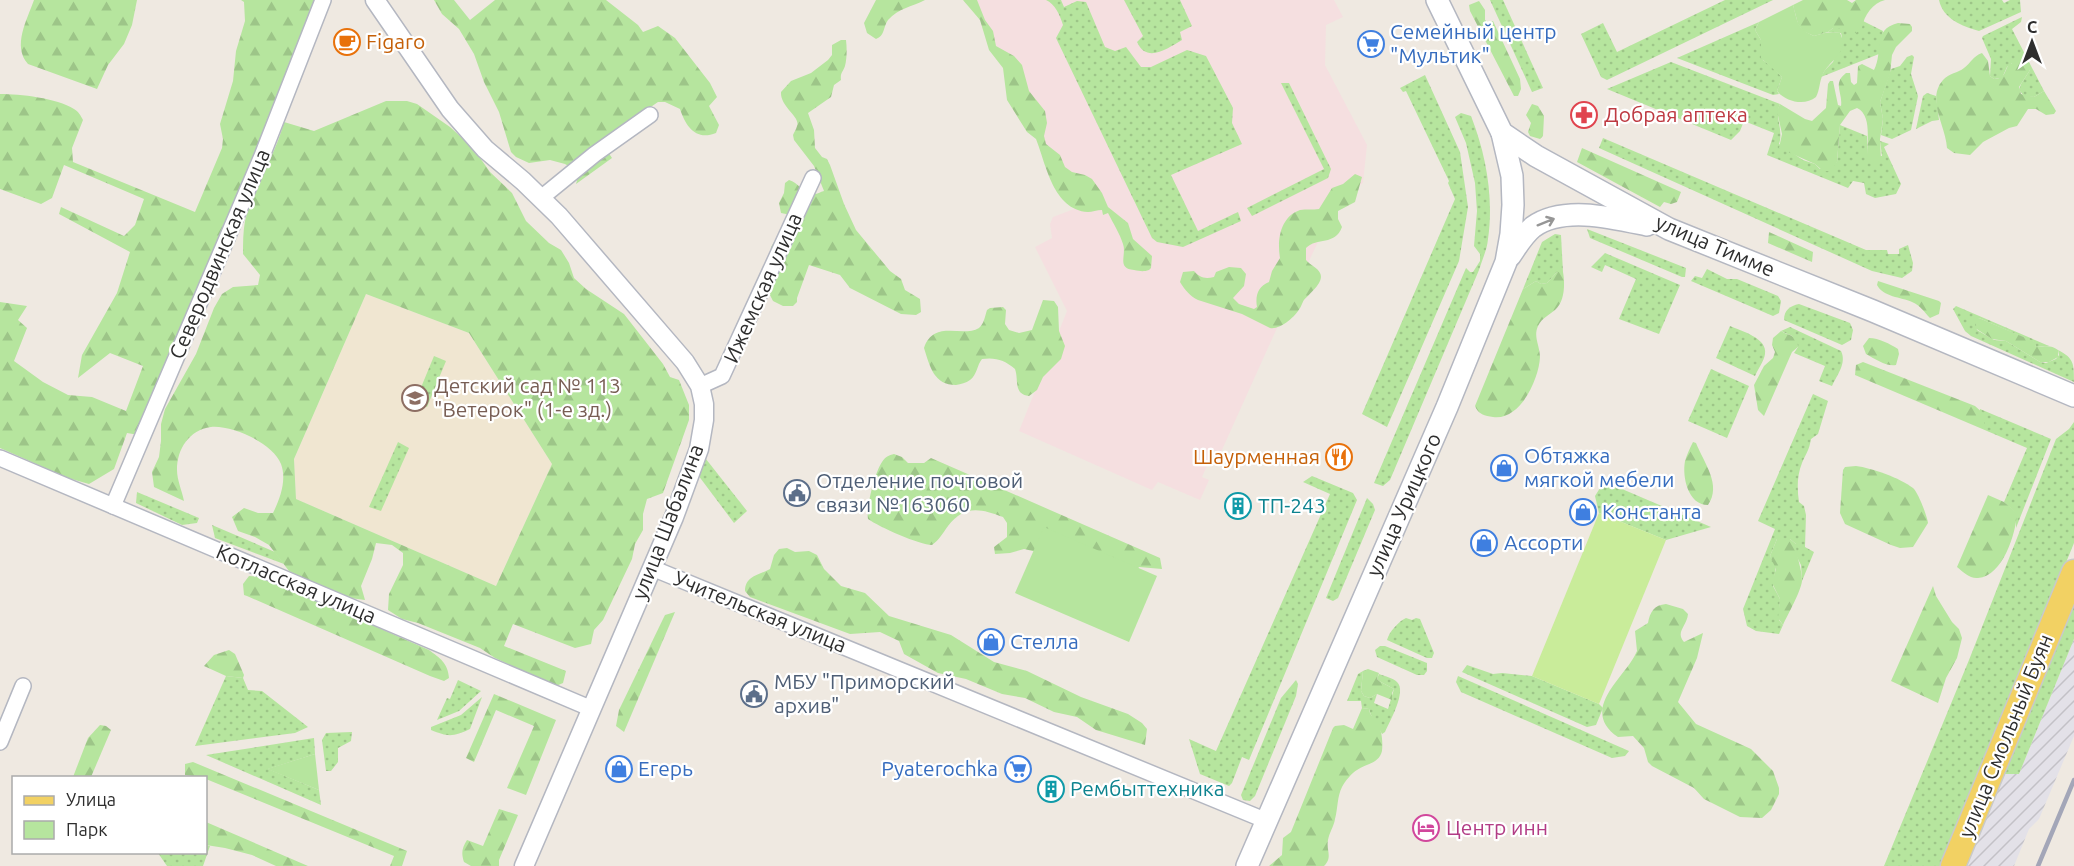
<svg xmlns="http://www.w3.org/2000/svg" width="2074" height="866" font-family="Ubuntu,sans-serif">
	<defs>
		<pattern id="industrial-furrows" width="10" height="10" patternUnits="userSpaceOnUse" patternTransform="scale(1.5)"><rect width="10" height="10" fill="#e3e1e8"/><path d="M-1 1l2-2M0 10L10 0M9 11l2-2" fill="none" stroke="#c3c1c7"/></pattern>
		<pattern id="grass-dots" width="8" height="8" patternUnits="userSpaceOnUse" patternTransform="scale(1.5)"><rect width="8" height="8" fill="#b6e59e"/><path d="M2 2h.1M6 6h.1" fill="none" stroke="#9dc588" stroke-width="1.8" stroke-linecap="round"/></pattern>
		<pattern id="forest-firs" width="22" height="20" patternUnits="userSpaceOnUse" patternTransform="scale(1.5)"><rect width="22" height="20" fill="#b6e59e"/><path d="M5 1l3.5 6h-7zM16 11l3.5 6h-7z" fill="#9dc588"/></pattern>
	</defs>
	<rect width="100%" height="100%" fill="#efe9e1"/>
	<path fill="url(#industrial-furrows)" d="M2074,639V736L2039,819L2029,829L2014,866H1967L2001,774H2019Z"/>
	<path fill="#f0e6d1" d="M366,294L469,333L552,464L496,586L296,499L294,459Z"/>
	<path fill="#f5dfe0" d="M974,0H1334L1343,17L1326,25L1325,65L1367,145L1363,183L1338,200L1277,328L1221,452L1214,450L1202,477L1209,480L1200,500L1158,482L1152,490L1019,431L1067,311L1035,247L1052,238L1050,224L1053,217L1074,209Z"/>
	<g fill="url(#grass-dots)">
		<path d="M1046,0H1061L1064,7L1077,1L1086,2L1105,47L1115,51L1126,47L1141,67H1151L1187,50L1206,56L1233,108L1232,123L1242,144L1171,175L1198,231L1238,212L1241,221L1183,247L1157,242L1152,238L1056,38L1063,25C1060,15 1055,4 1046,0Z"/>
		<path d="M1124,0H1180L1192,26L1180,32L1182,40C1168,48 1147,64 1137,42L1143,36Z"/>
		<path d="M1490,0H1503L1543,88L1532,92Z"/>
		<path d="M1725,0H1773L1607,80L1601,77L1581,34L1603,23L1617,52Z"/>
		<path d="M1939,0H2002L2004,3L2010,0H2020L2021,12L1979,31C1962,26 1943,19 1939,0Z"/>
		<path d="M2022,17L2021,22L2012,29L2044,91L2034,97L2024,96L2019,90L2021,84L2030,70L2012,63L2007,67L2002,78L1994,79L1990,76L1991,59L1982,38L1983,36Z"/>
		<path d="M1863,21L1883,31L1879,54L1821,77L1825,70L1833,62L1842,37L1841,33L1828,32L1833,28H1845Z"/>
		<path d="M1759,22L1755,30L1761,40L1763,60L1772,67L1782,77L1777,91L1779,94L1773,95L1677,58Z"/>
		<path d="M1912,55L1914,57L1911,74L1918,96L1911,130L1892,139L1881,135L1883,119L1880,102L1891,69L1900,66L1907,57Z"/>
		<path d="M1671,62L1780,104C1774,117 1784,130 1779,144L1803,160L1815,164L1820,169L1837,162L1840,125L1867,136V155L1882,156L1880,141L1889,144L1884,147L1901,184L1896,194L1875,198L1866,194L1864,183L1853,181L1848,188L1767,155L1774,133L1744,121L1740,131L1731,140L1607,89Z"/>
		<path d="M1425,75L1460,152L1468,207L1459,261L1387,427L1362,414L1455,199L1448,183L1449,181L1406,91L1403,92L1400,88Z"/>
		<path d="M1281,83H1289L1331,169L1328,178L1252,216L1247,208L1324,169Z"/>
		<path d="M1927,93L1936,96L1939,120L1932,121L1916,129L1923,96Z"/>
		<path d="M1461,113L1471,116C1486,154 1494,198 1488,239C1487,250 1482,260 1479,270L1390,480L1383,486L1374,483L1466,268L1470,272H1473L1480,261V254L1474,246L1477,211L1475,183L1466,143L1455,117Z"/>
		<path d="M1603,138L1866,250H1887L1888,254H1899V249L1908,245L1913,263L1912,271L1902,278L1872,271L1599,148Z"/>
		<path d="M1587,229L1686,268L1685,277H1682L1590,238Z"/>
		<path d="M1555,234L1561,235L1563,272H1557L1547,283L1541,284L1536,281L1523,289L1542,242Z"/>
		<path d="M1605,253L1680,285L1659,334L1619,319L1636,279L1605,265L1602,272L1591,267Z"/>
		<path d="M1707,269L1727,279H1737L1778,296L1781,301L1779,313L1773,316L1691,281L1695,276L1702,278Z"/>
		<path d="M1799,304L1850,323L1853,330L1851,340L1842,345L1784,320C1784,310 1790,306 1799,304Z"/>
		<path d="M1956,306L2049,346L2036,347L2034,342L1979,318L1975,322L1977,330L1994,340L2006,341L2040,362L2046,363L2056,359L2059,355L2058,350C2074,358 2074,364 2074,382L1971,336L1965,331L1953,309Z"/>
		<path d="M1730,326C1741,331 1768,338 1765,354C1764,361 1758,369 1755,376L1716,358Z"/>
		<path d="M1790,327L1841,351C1847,363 1837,375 1832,386L1819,381L1825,366L1794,353L1798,347L1792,336L1781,331Z"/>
		<path d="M434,356L446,361L427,407L415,402Z"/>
		<path d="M1711,369L1749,386L1727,438L1688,421Z"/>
		<path d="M1813,394L1828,401L1818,434L1811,439C1809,451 1806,453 1802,463C1797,475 1797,489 1799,502L1804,506L1806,515L1805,547L1814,552L1802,581L1801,565L1796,555V544L1790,539H1777L1770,556L1776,566L1773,586L1780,599L1779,620L1783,625L1779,634L1756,631L1747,626L1743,609L1775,529L1758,521Z"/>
		<path d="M1980,409L2051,439L2016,528V513L2004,502L2027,448L1980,428Z"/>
		<path d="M2074,422V543L1942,866H1884L1969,660L2056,439L2069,429Z"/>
		<path d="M398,442L409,448L381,511L369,507Z"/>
		<path d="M702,454L747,511L734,523L698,475Z"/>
		<path d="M1312,476L1353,493L1357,500L1249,760L1242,757L1232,783L1229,786L1200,774L1189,739L1216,751L1330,494L1303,482Z"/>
		<path d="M1609,485L1615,486L1711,527L1666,540L1599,513L1595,496L1600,488Z"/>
		<path d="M137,492L199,518L197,523L182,525L136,503Z"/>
		<path d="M1367,498L1373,504L1375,510L1338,598L1333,601L1326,598Z"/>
		<path d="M212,525L275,552L284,564L215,538Z"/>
		<path d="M2074,596V639L2019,774H2001Z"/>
		<path d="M1406,618L1412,620L1416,618L1420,619L1434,653L1432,658H1427L1387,640C1389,632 1399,621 1406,618Z"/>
		<path d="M1380,646H1385L1427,663V671L1424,675H1417L1377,657L1375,650Z"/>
		<path d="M1467,665L1493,674L1502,673L1532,676L1599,704L1603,708L1596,725L1587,727L1462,672Z"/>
		<path d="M1363,671L1361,691L1364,696L1370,698L1377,694L1374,703L1388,709L1394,689L1379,681L1377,679L1379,674C1384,676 1393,678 1397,682C1407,691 1390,721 1385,732L1382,734C1378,726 1371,718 1369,709L1362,708L1361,701H1347L1358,674Z"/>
		<path d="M226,676L243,678L248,690L262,691L308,727L295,733L195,746Z"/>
		<path d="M1458,676L1629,751L1625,756L1612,758L1461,692L1456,682Z"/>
		<path d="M458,680L481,691L459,711L437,720L447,698L450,699Z"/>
		<path d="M1296,680L1298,684L1296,696L1255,796L1250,801L1243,800L1241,795L1281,698Z"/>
		<path d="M482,697L470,729C453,737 448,737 431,730V727L461,715Z"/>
		<path d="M352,732L351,741L338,748V762L331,771H326L322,740L326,733Z"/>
		<path d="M314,738L315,754L268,769L319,790L321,805L206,755Z"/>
		<path d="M206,845L210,846L203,866H167L158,853L206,852Z"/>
	</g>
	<g fill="url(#forest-firs)" fill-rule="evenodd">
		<path d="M34,0H137L132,25L124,44L108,65L97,89L28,64C12,46 27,20 34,0Z"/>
		<path d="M241,0H316L268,117L236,207C224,222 219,237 214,256L167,357L168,374L139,435L127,433L114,469L89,484L68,478L0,448V302L27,306L18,320L27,328L14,361L43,382L68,395L92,397L126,411L143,366L110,353L78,378L82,355L117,293L130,252L59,214L61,207L124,236L135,225L144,199L64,165L52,198L41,204L0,189V94C20,94 57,98 74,109C78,111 81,116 83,120L72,148L73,162L195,212L222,148L223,139L220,124L233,81L236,51L245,21L244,2Z"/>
		<path d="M434,0H454L470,20L495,0H606L638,25L643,32L658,26L675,38L710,83L717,97L709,106L719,125L716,133C696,141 686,127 680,109L665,102H658L607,137L608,152L612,158L576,184L578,177L577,171L565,164L550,160L529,163L516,157L511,152L499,112L484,82L474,54L459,29L442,14Z"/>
		<path d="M876,0H925C911,7 899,8 888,20C883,27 885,36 876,39L867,33L864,23Z"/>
		<path d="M963,0H977L985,20L993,31L996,46L1014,56L1022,65L1029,91L1045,111L1047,123L1044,136L1046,144L1060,155L1065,167L1072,172L1085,175L1092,179L1102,193L1108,207L1128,223L1133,239L1152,256L1151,268L1149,270C1143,272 1140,271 1134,270C1116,268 1127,255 1123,244C1120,234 1113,223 1108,213L1103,215L1102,210C1097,210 1092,212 1088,212C1053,210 1046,164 1036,139L1027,132L1007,100L1003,68L989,50L980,20Z"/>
		<path d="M1803,0H1847L1852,3L1856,0H1885C1873,3 1864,15 1862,28L1856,33L1845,28H1833L1828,32L1814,36L1803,31L1798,24L1793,5Z"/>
		<path d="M1479,1L1485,10V20L1489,23L1493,21L1520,79L1521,89L1518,96H1514L1470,11L1469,5Z"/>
		<path d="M1898,23L1910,24L1912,27V31L1896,47L1892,55L1890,74L1880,102L1883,119L1880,139L1881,160L1874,162L1867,155C1867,140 1872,115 1857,108L1850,111L1840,125L1837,162L1831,171H1823L1815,164L1779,148L1782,134L1777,111L1780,104L1805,119L1812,121L1826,108L1828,84L1830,81H1833L1838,105L1841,106C1843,92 1832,84 1846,73H1850L1851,82L1854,85L1857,83L1858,66L1862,64L1874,70C1884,51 1871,30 1898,23Z"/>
		<path d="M841,40H846C847,48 847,58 845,66C843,72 840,73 841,80L834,85L831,97L808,113L814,130L815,148L822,157L827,159L830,165L844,204L856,230L890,271L901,279L905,290L920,299L921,312L916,315L901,314L850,288L840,275L809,265L797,298V302L793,306H783L773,301L768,291L771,247L791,215L781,213L779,203L784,193L785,183L789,180C798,182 803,194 813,194C816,195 820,192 824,191L814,166L794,140L793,135C794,132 796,130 797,126C801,117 780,107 781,92L791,81L811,73L828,60L832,55V45Z"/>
		<path d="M1982,53L1988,61L1990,76L1994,79C2005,79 2004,72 2009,64C2018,62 2020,55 2029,63L2030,70L2019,87L2021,94L2034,97L2044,91L2056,111L2054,114L2046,115L2036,109H2028L2017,126L2009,128L1983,142L1970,155L1954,153L1947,148C1946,127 1926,99 1943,80C1949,73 1958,73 1964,68C1971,63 1973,56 1982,53Z"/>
		<path d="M386,101H407L417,104L450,127L473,148L490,172L512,193L526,221L549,243L561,250L569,263L574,278L586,289L624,314L663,364L670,377L679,380L689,405V420L663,493L647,499L643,514V530L635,544L632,559L603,620L594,630L591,644L575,648L513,624L504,646L566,671L563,683L556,686L495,658L480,648L418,623L402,619L388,610L389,594L403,565V553L392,545L376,543L372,559L361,586L365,600L350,598L319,586L289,571L269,545L255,537L238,531L232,517L244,508L258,513H273C280,499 287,480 281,464C273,443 232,425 211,427C189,430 177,449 177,470C177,480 182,491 184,501L154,487L152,472L159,457L161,441V424L165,409L196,354L214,308L222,294L233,287L258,285L260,275L243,254C243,243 243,232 245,221C253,187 275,157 284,122L314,131ZM366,294L469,333L552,464L496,586L296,499L294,459Z"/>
		<path d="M1532,104L1538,106L1544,116L1543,136L1540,139L1530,136L1528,132L1531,123L1526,115Z"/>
		<path d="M1582,148L1681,192L1677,202L1671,204L1664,202L1660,207L1577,162Z"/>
		<path d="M1355,174L1362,177L1355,202L1338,211V219L1342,227C1335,246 1317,237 1306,248V260C1310,265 1318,268 1320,273C1325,282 1309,294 1304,300C1303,301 1301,307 1300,308C1295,317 1280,330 1270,328L1242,314L1198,300C1190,296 1185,290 1180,282L1183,272L1194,271C1200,278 1205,279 1214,277L1216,272L1229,267L1241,268L1246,274L1244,286L1233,298L1239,304L1254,309L1257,307C1255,296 1258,286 1269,282L1272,271L1280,258C1277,240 1280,217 1300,210C1306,209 1313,210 1319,209L1332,188L1343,184Z"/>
		<path d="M1769,232L1813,252L1812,262L1768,243Z"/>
		<path d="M1557,272H1563C1565,284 1565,301 1555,310C1549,315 1542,318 1538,326C1533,337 1540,346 1540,357C1539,379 1520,421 1493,417C1485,416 1478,414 1475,406L1523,289L1536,281L1541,284L1547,283Z"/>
		<path d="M1878,281L1939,301L1941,303L1939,314L1930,318C1924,312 1921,306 1912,302C1901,297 1883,297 1877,285Z"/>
		<path d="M1043,300L1054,301L1058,307L1059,331L1065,346L1061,359L1043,377L1037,390L1029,396C1013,394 1019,380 1015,369C1005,360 995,357 982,359C977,365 977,375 970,380C966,383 961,384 956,385C934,385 930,367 924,348C934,319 962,338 979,328C984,324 985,316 987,310L990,308L1003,307L1006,310L1005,324L1009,330L1019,333L1032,330Z"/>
		<path d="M1979,318L2035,342L2036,347C2045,347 2050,344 2058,350V357L2049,362H2040L2006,341L1992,339L1975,328V319Z"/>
		<path d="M1781,331C1790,336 1798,336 1798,347L1792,352L1764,416L1758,410L1754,385L1764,366L1773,358L1775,352L1772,345L1773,338Z"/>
		<path d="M1869,338C1879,338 1890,344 1898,349L1899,354L1896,365C1887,367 1875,359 1866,354L1863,346Z"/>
		<path d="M1863,362L1975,406L1984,414V426L1980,428L1855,375L1856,365Z"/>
		<path d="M1693,442L1696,443C1704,463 1722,485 1708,505C1688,505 1682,477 1685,461C1687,454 1690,448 1693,442Z"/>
		<path d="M894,454L902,457L908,463H924L931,458L1160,558L1162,569L1139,567L1135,574L1024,549L1010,553L995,554L994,547L1007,537V523L1003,517C980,508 964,505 948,526C943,533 939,540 932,545C920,545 879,527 868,519C866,507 875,472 882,462C885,457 889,455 894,454Z"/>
		<path d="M1856,466C1872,468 1900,478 1913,488C1918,492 1927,516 1928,523L1913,547L1900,548L1891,545L1845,524L1840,513L1843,470L1845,467Z"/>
		<path d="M1988,495L2004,502L2017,513C2016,533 2003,576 1978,578C1970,579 1963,572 1957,567Z"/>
		<path d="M1781,538L1790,539L1796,544C1796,557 1802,568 1802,581C1801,591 1788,614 1783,625L1778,618L1780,599L1772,583L1776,569L1770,556L1777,539Z"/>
		<path d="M787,548L795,552L809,551L817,555L824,569L841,586L865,593L889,616L951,635L994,662L1027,671L1081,697L1128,714L1142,723L1147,729L1145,745L1096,730L1077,717L1054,712L1025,698L1002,694L966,679L938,673L904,654L899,641L880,632L850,634L750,597L745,591C745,576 759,575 770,569L774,555L779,549Z"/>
		<path d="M249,576L263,577L429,650C440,658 448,663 449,678L444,681L430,676L247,596L244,595L243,584Z"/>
		<path d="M1933,586L1936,596L1952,622L1959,629L1962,638L1957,658L1946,678L1938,703L1891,681Z"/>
		<path d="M1666,604L1683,609L1688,614C1687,626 1675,632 1684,642L1703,633L1697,658L1678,702L1696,724L1751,749L1773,771L1779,788V794L1771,810L1762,818L1740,817L1704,799L1694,788L1652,766L1648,762L1644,748L1633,736L1618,737C1580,711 1621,680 1634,657L1637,651L1635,631L1648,623C1650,612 1654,605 1666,604Z"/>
		<path d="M675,612L624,732L616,726L619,710L663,619L665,615Z"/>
		<path d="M229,650L235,654L244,675L243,678L226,676L204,666L214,655Z"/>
		<path d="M1368,669L1379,673L1377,679L1379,681L1394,689L1392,693V700L1377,694L1370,698L1364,696L1361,691L1363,671Z"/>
		<path d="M494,694L556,720L526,795L507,788L534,726L496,710L474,762L466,758Z"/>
		<path d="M1362,708L1369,709C1370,715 1372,716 1376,721C1382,729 1383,741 1382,751C1379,764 1365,764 1357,770C1352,773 1345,781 1342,787C1337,797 1338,808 1335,819C1334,826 1329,833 1328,840C1326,851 1333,857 1324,866H1269L1282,855L1283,838L1291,832L1333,728L1335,726L1344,725L1353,729Z"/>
		<path d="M100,725L106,726L111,730L91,777H73L88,738Z"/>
		<path d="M193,762L407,851L402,866H390L394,856L206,779V778L185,775V764Z"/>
		<path d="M499,809L518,815L499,860V866H471L464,862C461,853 462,848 467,840L483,846Z"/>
		<path d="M206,822L308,866H276L252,855L225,848L206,845Z"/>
	</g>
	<g fill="#b6e59e">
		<path d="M1793,5C1798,22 1796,28 1814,36C1824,33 1830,31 1840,33C1850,53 1830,59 1823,74C1819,82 1820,90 1816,97C1805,106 1786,102 1777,91L1782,77L1761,58V40L1755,30L1759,22Z"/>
		<path d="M1044,527L1157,576L1129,642L1015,593Z"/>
		<path d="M315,754L319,790L267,769Z"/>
	</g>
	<path fill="#c9ec9a" d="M1599,513L1666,540L1599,704L1532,676Z"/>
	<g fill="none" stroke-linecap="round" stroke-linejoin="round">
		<defs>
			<g id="minor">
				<path d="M541,198L595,154L650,115"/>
				<path d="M700,386L722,376L813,178"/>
				<path d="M0,458L592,709"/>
				<path d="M113,506L262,156L323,0"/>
				<path d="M652,568L1267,821"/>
				<path d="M0,742L23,686"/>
			</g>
			<path id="tertiary" d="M375,0L450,109L485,149L523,181L559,216L685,362L700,386L704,404V420L699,449L674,517L524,866"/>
			<g id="secondary">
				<path d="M1437,0L1502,133L1536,156L1669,229L1873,311L2074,396"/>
				<path d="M1510,256C1517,246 1523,235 1533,227C1563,205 1614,218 1647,225"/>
				<path d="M1247,866L1447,407L1506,262L1511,234L1513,205L1512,176L1502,133"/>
			</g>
			<path id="primary" d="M1953,866L2074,572"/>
		</defs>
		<use href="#minor" stroke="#b4b7c1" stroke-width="18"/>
		<use href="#tertiary" stroke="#b4b7c1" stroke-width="21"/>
		<use href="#secondary" stroke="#b4b7c1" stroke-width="24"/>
		<use href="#primary" stroke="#c9c9c9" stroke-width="27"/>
		<use href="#minor" stroke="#fff" stroke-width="15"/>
		<use href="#tertiary" stroke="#fff" stroke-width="18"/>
		<use href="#secondary" stroke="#fff" stroke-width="21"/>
		<use href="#primary" stroke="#f2d163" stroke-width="24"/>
		<path stroke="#a3a6b8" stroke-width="4.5" d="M2038,866L2074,780"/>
	</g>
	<defs><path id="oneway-shaft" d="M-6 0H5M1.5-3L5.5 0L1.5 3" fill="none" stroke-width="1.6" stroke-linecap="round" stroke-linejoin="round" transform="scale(1.5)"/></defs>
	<use stroke="#969696" href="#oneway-shaft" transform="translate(1546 222) rotate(-22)"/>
	<defs>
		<symbol id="cafe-ring" viewBox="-11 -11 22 22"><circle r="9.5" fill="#fff" stroke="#e8710a" stroke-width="1.5"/><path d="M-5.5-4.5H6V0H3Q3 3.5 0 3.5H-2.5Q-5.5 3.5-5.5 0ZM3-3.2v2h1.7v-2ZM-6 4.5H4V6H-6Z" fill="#e8710a"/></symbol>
		<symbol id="supermarket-ring" viewBox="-11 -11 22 22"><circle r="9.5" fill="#fff" stroke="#3f7fe0" stroke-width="1.5"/><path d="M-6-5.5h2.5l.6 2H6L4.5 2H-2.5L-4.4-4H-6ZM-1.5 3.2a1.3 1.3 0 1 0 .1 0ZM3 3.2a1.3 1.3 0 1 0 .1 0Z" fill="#3f7fe0"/></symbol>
		<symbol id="pharmacy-ring" viewBox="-11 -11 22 22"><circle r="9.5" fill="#fff" stroke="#e0444e" stroke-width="1.5"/><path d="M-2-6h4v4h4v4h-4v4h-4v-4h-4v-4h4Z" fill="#e0444e"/></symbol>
		<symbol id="school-ring" viewBox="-11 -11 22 22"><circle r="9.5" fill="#fff" stroke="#8d6e63" stroke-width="1.5"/><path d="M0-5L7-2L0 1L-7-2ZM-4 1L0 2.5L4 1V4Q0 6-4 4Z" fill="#8d6e63"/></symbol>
		<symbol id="restaurant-ring" viewBox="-11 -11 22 22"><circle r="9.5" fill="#fff" stroke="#e8710a" stroke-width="1.5"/><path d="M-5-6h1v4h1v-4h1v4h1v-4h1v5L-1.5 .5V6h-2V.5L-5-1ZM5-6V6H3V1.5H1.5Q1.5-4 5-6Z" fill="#e8710a"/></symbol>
		<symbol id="shop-ring" viewBox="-11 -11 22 22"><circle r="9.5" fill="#fff" stroke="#3f7fe0" stroke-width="1.5"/><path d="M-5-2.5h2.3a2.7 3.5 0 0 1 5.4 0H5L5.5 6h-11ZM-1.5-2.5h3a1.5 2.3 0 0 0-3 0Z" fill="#3f7fe0"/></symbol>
		<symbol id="civic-ring" viewBox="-11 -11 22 22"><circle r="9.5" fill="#fff" stroke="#5c6f8a" stroke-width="1.5"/><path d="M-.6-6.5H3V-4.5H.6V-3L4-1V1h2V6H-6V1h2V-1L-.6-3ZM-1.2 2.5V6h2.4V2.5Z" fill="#5c6f8a"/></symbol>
		<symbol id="building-ring" viewBox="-11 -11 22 22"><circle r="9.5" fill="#fff" stroke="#0f9aa8" stroke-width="1.5"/><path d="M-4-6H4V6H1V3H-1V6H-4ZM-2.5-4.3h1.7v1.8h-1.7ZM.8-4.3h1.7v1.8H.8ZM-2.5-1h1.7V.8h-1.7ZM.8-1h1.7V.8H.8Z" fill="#0f9aa8"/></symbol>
		<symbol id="hotel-ring" viewBox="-11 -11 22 22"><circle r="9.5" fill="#fff" stroke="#d1479c" stroke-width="1.5"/><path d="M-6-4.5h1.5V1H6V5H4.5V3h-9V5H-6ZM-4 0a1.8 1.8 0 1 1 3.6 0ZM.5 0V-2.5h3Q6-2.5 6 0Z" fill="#d1479c"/></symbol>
	</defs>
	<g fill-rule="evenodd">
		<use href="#cafe-ring" x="332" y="27" width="30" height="30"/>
		<use href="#supermarket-ring" x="1356" y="29" width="30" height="30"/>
		<use href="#pharmacy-ring" x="1569" y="100" width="30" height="30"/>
		<use href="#school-ring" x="400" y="383" width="30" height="30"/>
		<use href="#restaurant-ring" x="1324" y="442" width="30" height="30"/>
		<use href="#shop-ring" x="1489" y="453" width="30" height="30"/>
		<use href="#civic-ring" x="782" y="478" width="30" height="30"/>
		<use href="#building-ring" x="1223" y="491" width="30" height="30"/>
		<use href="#shop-ring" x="1568" y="497" width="30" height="30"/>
		<use href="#shop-ring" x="1469" y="528" width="30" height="30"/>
		<use href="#shop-ring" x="976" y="627" width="30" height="30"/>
		<use href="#civic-ring" x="739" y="679" width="30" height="30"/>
		<use href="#shop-ring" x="604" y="754" width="30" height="30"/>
		<use href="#supermarket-ring" x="1003" y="754" width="30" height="30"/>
		<use href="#building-ring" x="1036" y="774" width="30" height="30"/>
		<use href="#hotel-ring" x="1411" y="813" width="30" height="30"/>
	</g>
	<g text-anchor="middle" stroke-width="4.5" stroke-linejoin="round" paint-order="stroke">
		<g font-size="21" fill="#366cbe" stroke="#fff" text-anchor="start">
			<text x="1390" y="39">Семейный центр<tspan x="1390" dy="24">"Мультик"</tspan></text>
			<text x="1524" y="463">Обтяжка<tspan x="1524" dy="24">мягкой мебели</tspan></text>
			<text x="1602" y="519">Константа</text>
			<text x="1504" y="550">Ассорти</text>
			<text x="1010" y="649">Стелла</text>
			<text x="638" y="776">Егерь</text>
			<text x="998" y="776" text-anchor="end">Pyaterochka</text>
		</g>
		<g font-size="21" fill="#c56008" stroke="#fff" text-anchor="start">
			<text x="366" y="49">Figaro</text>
			<text x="1320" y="464" text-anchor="end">Шаурменная</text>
		</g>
		<g font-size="21" fill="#be3a42" stroke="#fff" text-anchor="start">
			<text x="1604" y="122">Добрая аптека</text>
		</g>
		<g font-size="21" fill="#2e2e2e" stroke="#fff">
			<text transform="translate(1715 246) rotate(23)" y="7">улица Тимме</text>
			<text transform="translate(220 254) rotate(-67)" y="7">Северодвинская улица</text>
			<text transform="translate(763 288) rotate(-66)" y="7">Ижемская улица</text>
			<text transform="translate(1404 505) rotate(-66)" y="7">улица Урицкого</text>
			<text transform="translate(668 522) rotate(-69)" y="7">улица Шабалина</text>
			<text transform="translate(296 584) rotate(23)" y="7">Котласская улица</text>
			<text transform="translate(760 612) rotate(22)" y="7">Учительская улица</text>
			<text transform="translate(2006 736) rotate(-68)" y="7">улица Смольный Буян</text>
		</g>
		<g font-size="21" fill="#785e54" stroke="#fff" text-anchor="start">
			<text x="434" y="393">Детский сад № 113<tspan x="434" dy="24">"Ветерок" (1-е зд.)</tspan></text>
		</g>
		<g font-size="21" fill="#4e5e75" stroke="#fff" text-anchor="start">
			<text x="816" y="488">Отделение почтовой<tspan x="816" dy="24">связи №163060</tspan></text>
			<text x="774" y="689">МБУ "Приморский<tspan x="774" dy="24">архив"</tspan></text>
		</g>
		<g font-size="21" fill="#0d838f" stroke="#fff" text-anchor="start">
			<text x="1258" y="513">ТП-243</text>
			<text x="1070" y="796">Рембыттехника</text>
		</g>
		<g font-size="21" fill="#b23c85" stroke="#fff" text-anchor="start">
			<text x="1446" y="835">Центр инн</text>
		</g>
	</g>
	<rect x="12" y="776" width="195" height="78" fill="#ffffff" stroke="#ababab" stroke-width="1.5"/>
	<rect x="24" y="796" width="30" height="9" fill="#f2d163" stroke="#ababab" stroke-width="1.5"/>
	<text x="66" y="806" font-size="18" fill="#2e2e2e">Улица</text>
	<rect x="24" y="821" width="30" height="18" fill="#b6e59e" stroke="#ababab" stroke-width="1.5"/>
	<text x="66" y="836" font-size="18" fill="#2e2e2e">Парк</text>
	<g transform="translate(2032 42)" stroke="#ffffff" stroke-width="4.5" paint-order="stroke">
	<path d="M0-4.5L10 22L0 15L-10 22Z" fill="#2e2e2e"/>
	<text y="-9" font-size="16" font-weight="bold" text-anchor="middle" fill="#2e2e2e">С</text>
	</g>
</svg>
